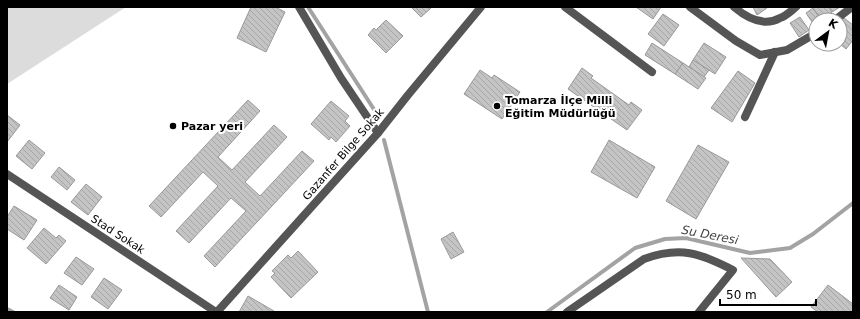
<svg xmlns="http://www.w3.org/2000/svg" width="860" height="319" font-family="'DejaVu Sans',sans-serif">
	<defs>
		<pattern id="building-back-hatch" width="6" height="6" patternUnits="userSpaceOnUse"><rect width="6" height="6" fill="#c4c4c4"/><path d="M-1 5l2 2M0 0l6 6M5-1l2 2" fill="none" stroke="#a7a7a7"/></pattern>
	</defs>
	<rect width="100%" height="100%" fill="#fff"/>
	<path fill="#dcdcdc" d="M7,7H126L7,84Z"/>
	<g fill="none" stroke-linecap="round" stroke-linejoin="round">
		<g stroke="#a3a3a3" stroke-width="4">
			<path d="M308,7L375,111"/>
			<path d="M384,140L428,312"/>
			<path d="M7,309L13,312"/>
			<path d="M547,312L635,248L665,239L686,238L750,253L790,248L813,234L853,203"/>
		</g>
	</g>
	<g fill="url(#building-back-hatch)" stroke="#999">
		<path d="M251,7H275L285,12L266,52L237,38Z"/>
		<path d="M411,7H430L431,8L421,17Z"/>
		<path d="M636,7H661L653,19Z"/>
		<path d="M753,7H766L767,8L757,15Z"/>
		<path d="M815,7H829L832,12L821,20L813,8Z"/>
		<path d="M829,7H840L832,12Z"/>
		<path d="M813,8L821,20H816V23L814,25L806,13Z"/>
		<path d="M663,14L679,25L664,46L648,34Z"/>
		<path d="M800,17L809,30L799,37L790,23Z"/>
		<path d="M844,18L853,25V40L846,49L840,44V21Z"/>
		<path d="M386,20L403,36L386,53L368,35L374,28L376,30Z"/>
		<path d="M652,43L683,63L675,74L645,55Z"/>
		<path d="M704,43L726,57L715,74L693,60Z"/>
		<path d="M693,60L709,70L704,77L689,67Z"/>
		<path d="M683,63L706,78L698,89L675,74Z"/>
		<path d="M582,68L593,76L591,78L629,105L631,102L642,110L627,130L568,89Z"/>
		<path d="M480,70L492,78L494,75L520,92L502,119L464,94Z"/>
		<path d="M738,71L755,83L732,122L711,108Z"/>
		<path d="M248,100L260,111L218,157L232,170L274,125L287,137L245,182L260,196L302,151L314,161L215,267L204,256L246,211L231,198L189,243L176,231L218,186L203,172L161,217L149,206Z"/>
		<path d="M331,101L349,116L345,121L350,126L336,142L331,137L329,140L311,124Z"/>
		<path d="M7,115L20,125L7,142Z"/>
		<path d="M29,140L45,153L32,169L16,156Z"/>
		<path d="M609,140L655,167L637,198L591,172Z"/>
		<path d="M698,145L729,162L696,219L666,201Z"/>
		<path d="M59,167L75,180L67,190L51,177Z"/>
		<path d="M86,184L102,197L88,215L71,202Z"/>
		<path d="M14,206L37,220L24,240L7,229V217Z"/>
		<path d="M44,228L56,238L59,235L66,241L46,264L27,248Z"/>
		<path d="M453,232L464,252L451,259L441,239Z"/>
		<path d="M298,251L318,272L291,298L271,277L275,273L272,271L288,255L291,258Z"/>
		<path d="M76,257L94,269L82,285L64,273Z"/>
		<path d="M741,258L770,259L792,282L776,297Z"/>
		<path d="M104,278L122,290L108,309L91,297Z"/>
		<path d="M59,285L77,297L69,310L50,298Z"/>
		<path d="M828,285L853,304V312H818L811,307Z"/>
		<path d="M248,296L274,311V312H239Z"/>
	</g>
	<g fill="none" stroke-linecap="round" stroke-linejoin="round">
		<path stroke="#555" stroke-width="8" d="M734,7C747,18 764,27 780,18C786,16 791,11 796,7"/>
		<g stroke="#555" stroke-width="8">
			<path d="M299,7L341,78L378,133"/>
			<path d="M565,7L652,72"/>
			<path d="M690,7L736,41L760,55L787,50L816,33"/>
			<path d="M835,20L852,7"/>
			<path d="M745,117L775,52"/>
			<path d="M7,174L216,312"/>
			<path d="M217,312L378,133L408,95L481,7"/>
			<path d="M567,312L644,259C680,246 700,253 733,270L699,312"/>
		</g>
	</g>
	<g fill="#000" stroke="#fff" stroke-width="1.5">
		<circle cx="497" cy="106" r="4"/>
		<circle cx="173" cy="126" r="4"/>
	</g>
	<g text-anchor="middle" stroke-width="4" stroke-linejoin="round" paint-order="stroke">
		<g font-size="11" font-weight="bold" fill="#000" stroke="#fff" text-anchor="start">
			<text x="505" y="104">Tomarza İlçe Milli<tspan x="505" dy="13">Eğitim Müdürlüğü</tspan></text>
			<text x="181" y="130">Pazar yeri</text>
		</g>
		<g font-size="11" fill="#000" stroke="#fff">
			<text transform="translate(343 154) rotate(-49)" y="4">Gazanfer Bilge Sokak</text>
			<text transform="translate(118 234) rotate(33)" y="4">Stad Sokak</text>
		</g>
		<g font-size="12" font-style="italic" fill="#444" stroke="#fff">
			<text transform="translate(710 235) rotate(11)" y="4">Su Deresi</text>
		</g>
	</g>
	<rect width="860" height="319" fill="none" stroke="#000000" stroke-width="16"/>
	<g transform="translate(828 32) rotate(32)"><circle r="19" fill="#ffffff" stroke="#999999"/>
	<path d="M0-3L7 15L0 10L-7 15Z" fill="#000000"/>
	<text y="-6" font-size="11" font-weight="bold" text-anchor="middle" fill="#000000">K</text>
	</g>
	<path d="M720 299v6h96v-6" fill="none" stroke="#000000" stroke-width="2"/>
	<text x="726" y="299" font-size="12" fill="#000000" stroke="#ffffff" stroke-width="3" paint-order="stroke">50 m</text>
</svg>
